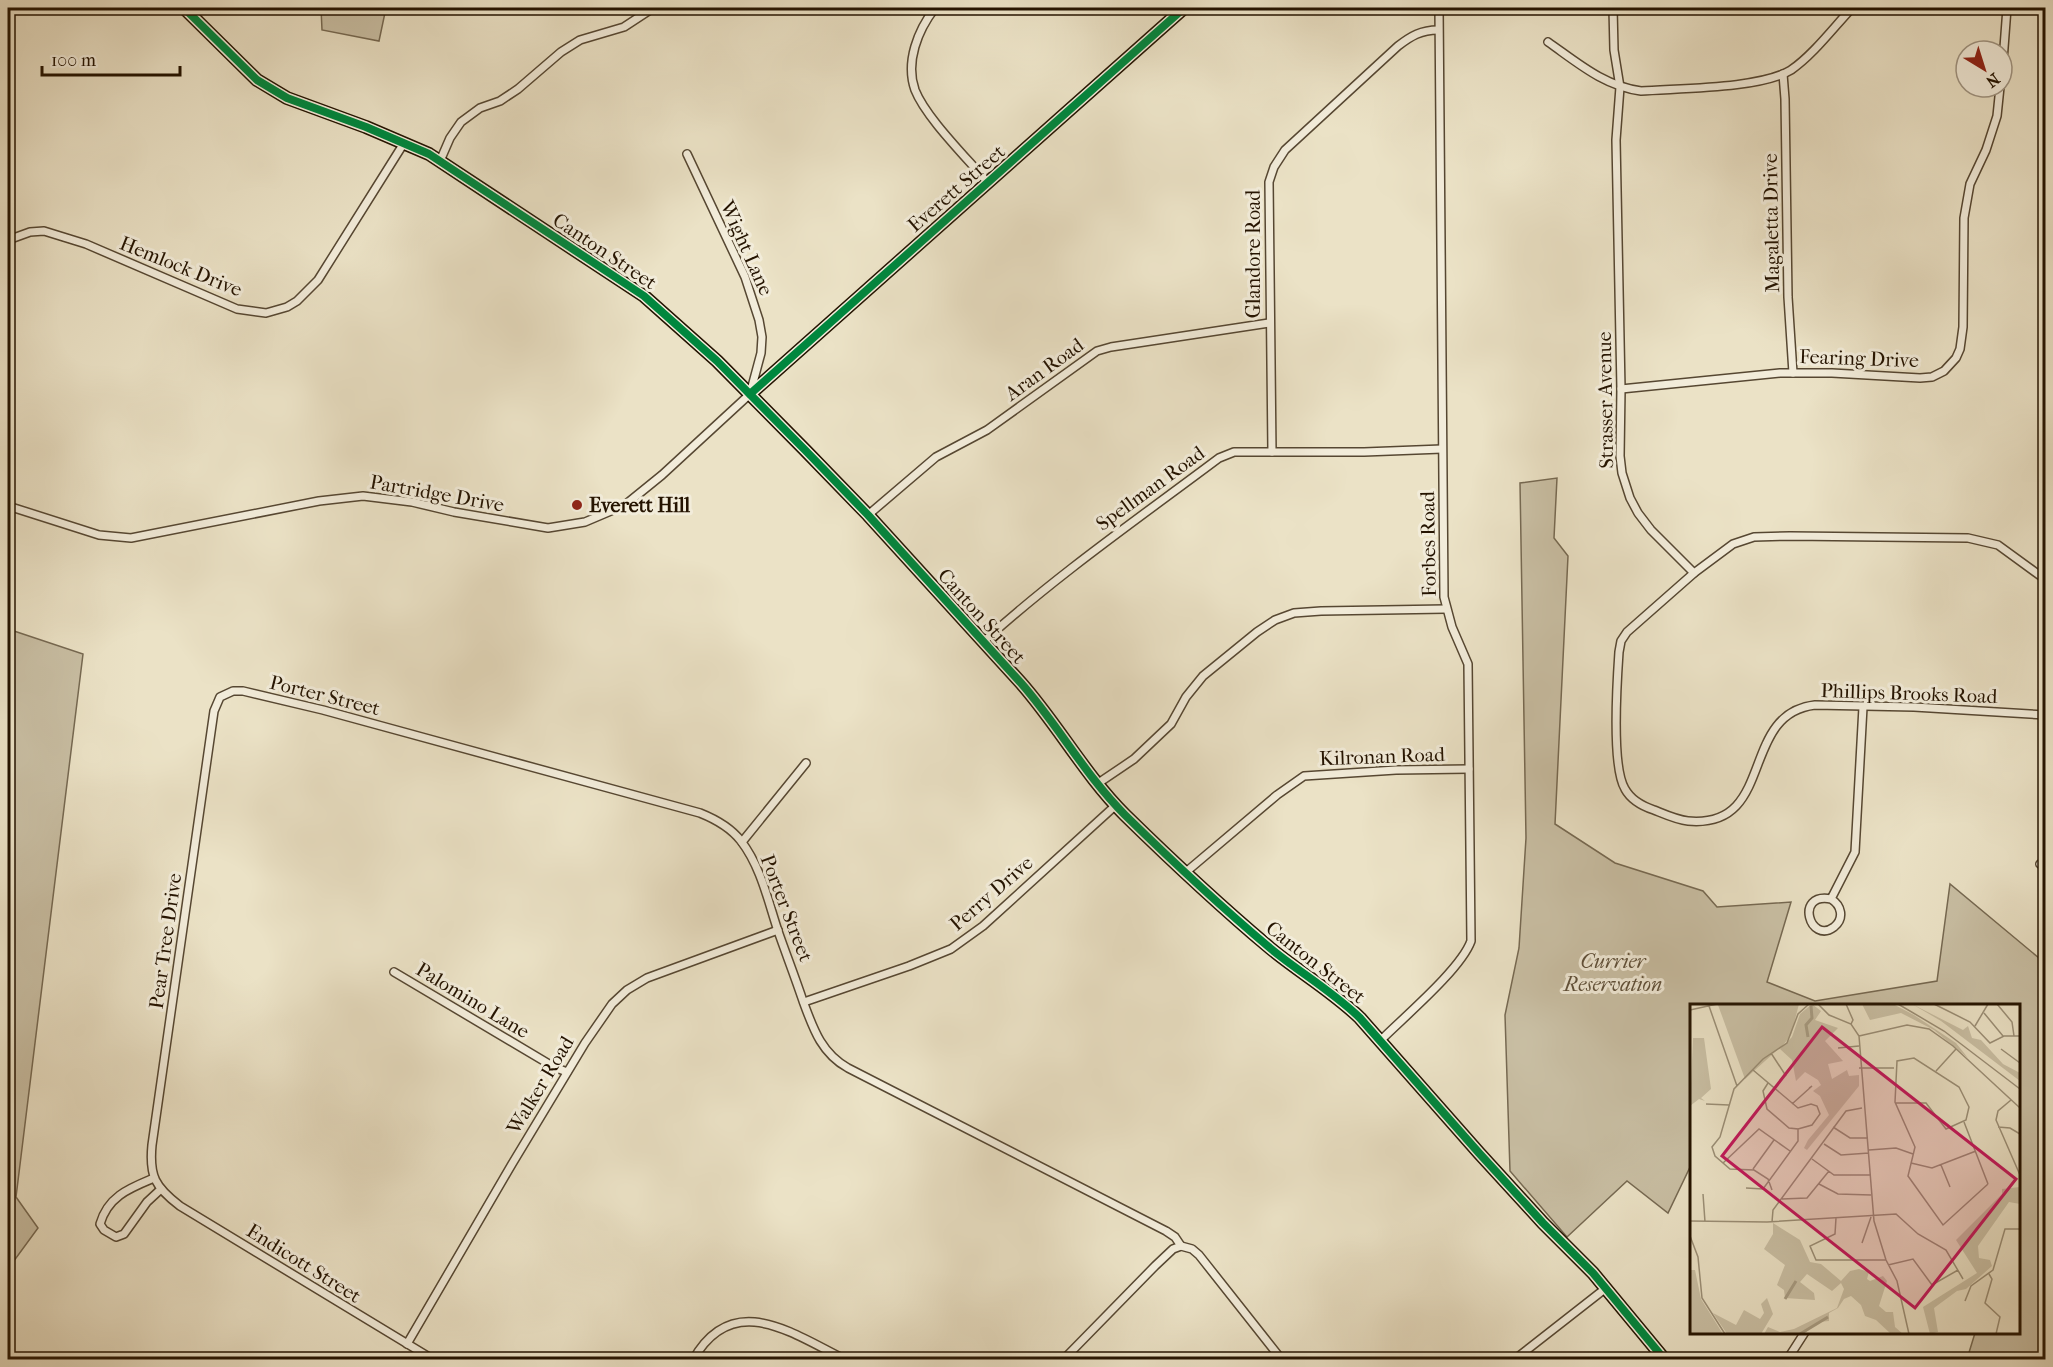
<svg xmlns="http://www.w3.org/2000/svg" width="2053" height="1367" font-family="'IM FELL French Canon',serif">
	<rect width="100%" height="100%" fill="#ebe2c6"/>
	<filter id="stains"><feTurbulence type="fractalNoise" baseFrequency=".00333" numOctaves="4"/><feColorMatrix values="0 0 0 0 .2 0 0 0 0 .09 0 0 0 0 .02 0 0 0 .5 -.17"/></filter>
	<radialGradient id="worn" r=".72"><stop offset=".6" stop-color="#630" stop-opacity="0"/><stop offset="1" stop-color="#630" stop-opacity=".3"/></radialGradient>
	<g fill="#c9bfa4" stroke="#766952" stroke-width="1.5">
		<path d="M321,8H386L379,41L322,30Z"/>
		<path d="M1557,478L1554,538L1568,556L1555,824L1615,863L1703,891L1717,907L1791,902L1767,982L1815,1001L1937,981L1950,884L2045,963V1359H1967L1975,1333L2018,1332V1006H1692L1691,1165L1668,1213L1627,1181L1567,1237L1510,1171L1505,1015L1519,948L1526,838L1520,483Z"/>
		<path d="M8,629L83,654L16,1197L38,1228L8,1269Z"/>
	</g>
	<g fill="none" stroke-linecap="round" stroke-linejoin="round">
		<defs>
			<g id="street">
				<path d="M935,8C918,30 905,62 915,90C926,118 968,159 988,183"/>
				<path d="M1613,8L1614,50L1620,87L1616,140L1621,389L1620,456L1622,473L1630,498L1638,513L1651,530L1694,573L1733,544L1754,537L1790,536L1968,538L1998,545L2046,580"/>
				<path d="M1548,42C1578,63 1604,86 1641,91C1679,88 1760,89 1791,70C1813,55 1834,27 1852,8"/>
				<path d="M1783,74L1785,99L1788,297L1793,373"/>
				<path d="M2002,74L2007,8"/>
				<path d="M440,161L450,138L461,122L480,108L500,101L518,89L561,52L580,40L624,27L653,8"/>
				<path d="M8,240L30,232L44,231L86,244L237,309L266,313L287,307L297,301L318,280L404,143"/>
				<path d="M1621,389L1780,373H1832L1920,378L1932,377L1944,371L1956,358L1960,349L1963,327L1964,218L1970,184L1986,150L1997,116L2000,87"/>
				<path d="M1272,452L1269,182L1274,167L1285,150L1398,46C1411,36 1421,30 1438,30"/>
				<path d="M8,506L99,535L131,538L319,501L363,496L412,502L454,512L548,528L585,522L625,505L662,475L750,394L761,353L762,337L759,320L745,277L687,154"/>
				<path d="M868,515L936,457L987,430L1097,351L1111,347L1269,323"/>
				<path d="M1694,573L1627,632L1621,641L1619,652C1617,681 1611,766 1625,789C1631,800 1642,806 1654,810C1664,814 1677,820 1688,821C1777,829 1738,714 1815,705L1914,707L2046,715"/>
				<path d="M983,642C1057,575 1139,518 1219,458L1234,452H1364L1442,449"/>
				<path d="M1097,784L1134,759L1171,724L1186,697L1203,676L1257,632L1275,620L1294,613L1321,611L1446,609"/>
				<path d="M742,842L806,763"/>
				<path d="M2040,864L2046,869"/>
				<path d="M1186,872L1277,795L1304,776L1396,770L1469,769"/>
				<path d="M1831,899C1841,905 1845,918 1834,927C1810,945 1794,892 1831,899L1855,852L1863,707"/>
				<path d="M394,972L554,1067L567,1072"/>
				<path d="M804,1002L909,966L951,949L983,926L1116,805"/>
				<path d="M1381,1040C1404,1017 1461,969 1471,941L1468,664L1452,627L1444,597L1439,8"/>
				<path d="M154,1178C130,1188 108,1196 100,1224L104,1230L116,1237L124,1234L147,1202L161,1189"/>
				<path d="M407,1344L512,1164L585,1043L612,1004L627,990L647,978L778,930"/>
				<path d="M434,1360L180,1206C155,1187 149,1176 152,1145L214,711L220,697L233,691H243L323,710L700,813C715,819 731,828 741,841C761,867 768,901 778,931C786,954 795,977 803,1001C813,1028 821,1053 848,1068L1166,1231L1175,1237L1181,1246"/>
				<path d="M693,1360C733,1289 793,1334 846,1360"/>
				<path d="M1063,1360L1155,1266L1173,1249L1181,1246L1192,1249L1199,1255L1282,1360"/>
				<path d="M1514,1360L1606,1288"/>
				<path d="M1787,1360L1805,1332"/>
			</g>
			<g id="secondary">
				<path d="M184,8L257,80L287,98L366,127L429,154L644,296L717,361L805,450L868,515L1021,683C1058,725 1085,775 1125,815C1172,861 1220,906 1270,948C1299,972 1332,991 1360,1018L1479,1153L1543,1223L1593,1273L1665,1360"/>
				<path d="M750,394L1184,8"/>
			</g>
		</defs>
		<use href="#street" stroke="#564732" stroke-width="10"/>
		<use href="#secondary" stroke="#241300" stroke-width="14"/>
		<use href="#street" stroke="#f2ecda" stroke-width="7"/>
		<use href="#secondary" stroke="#f2ecda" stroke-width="10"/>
		<defs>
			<g id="cycleway">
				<path d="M184,8L257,80L287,98L366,127L429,154L644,296L717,361L805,450L868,515L1021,683C1058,725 1085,775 1125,815C1172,861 1220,906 1270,948C1299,972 1332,991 1360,1018L1479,1153L1543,1223L1593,1273L1665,1360"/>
				<path d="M750,394L1184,8"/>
			</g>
		</defs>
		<use href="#cycleway" stroke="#f2ecda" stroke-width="11"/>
		<use href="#cycleway" stroke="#00873e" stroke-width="8"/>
	</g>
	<circle fill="#8f2418" stroke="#f2ecda" stroke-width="2" cx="577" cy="505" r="6"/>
	<g text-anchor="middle" stroke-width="6" stroke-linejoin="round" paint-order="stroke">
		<g font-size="20" fill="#241300" stroke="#f2ecda">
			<text transform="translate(956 188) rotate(-41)" y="7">Everett Street</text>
			<text transform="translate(1771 223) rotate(-91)" y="7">Magaletta Drive</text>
			<text transform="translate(747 248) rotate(66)" y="7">Wight Lane</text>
			<text transform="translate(605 251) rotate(34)" y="7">Canton Street</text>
			<text transform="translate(1253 254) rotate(-90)" y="7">Glandore Road</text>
			<text transform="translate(181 266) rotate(22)" y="7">Hemlock Drive</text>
			<text transform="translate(1859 358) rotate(2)" y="7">Fearing Drive</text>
			<text transform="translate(1044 369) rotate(-36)" y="7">Aran Road</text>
			<text transform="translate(1605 400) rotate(-91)" y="7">Strasser Avenue</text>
			<text transform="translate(1150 488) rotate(-36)" y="7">Spellman Road</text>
			<text transform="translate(437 493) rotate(10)" y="7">Partridge Drive</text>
			<text transform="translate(1428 544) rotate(-91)" y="7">Forbes Road</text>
			<text transform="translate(982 616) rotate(48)" y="7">Canton Street</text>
			<text transform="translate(1909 693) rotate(2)" y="7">Phillips Brooks Road</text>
			<text transform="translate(325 695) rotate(14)" y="7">Porter Street</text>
			<text transform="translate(1382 756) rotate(-2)" y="7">Kilronan Road</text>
			<text transform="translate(991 893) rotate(-41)" y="7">Perry Drive</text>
			<text transform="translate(787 908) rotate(69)" y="7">Porter Street</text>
			<text transform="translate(165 941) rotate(-82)" y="7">Pear Tree Drive</text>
			<text transform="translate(1316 962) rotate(38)" y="7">Canton Street</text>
			<text transform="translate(473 1000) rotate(31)" y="7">Palomino Lane</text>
			<text transform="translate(540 1085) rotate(-59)" y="7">Walker Road</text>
			<text transform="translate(304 1263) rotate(32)" y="7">Endicott Street</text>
		</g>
		<g font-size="20" font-weight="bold" fill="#241300" stroke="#f2ecda" text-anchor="start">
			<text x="589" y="512">Everett Hill</text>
		</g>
		<g font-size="20" font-style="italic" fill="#5e4f39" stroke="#f2ecda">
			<text x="1613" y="968">Currier<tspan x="1613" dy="23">Reservation</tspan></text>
		</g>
	</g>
	<g transform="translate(1690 1004)">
		<rect width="330" height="330" fill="#ebe2c6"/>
		<path d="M109,0L101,31L94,40L55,75L28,1ZM122,0L131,7L125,16L148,24L135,37L153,57L138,60L142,75L157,66L159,72L169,71V82L117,146L114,144L118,136L139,111L130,92L123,87L131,81L128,76L115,68L106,77L102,56L90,45L102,33L110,10ZM172,0H203L224,11L266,39L278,54L244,26L211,9L180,16ZM222,0L273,26L278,22L282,34L291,36L313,60L330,69V77L251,17ZM3,34H14L21,85L11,94L15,97L9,95L0,102ZM330,183V200L319,198L288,242L289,254L300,256L302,262L276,285L267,287L244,304L248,328L240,330L233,303L287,269L266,236L312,190V185ZM83,219L110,236L120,258L131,260L151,277L160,267L169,265L179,268L177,275L180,277L193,272L197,277L189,302L196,308H203L205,323L213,330H201L186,316L175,312L171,301L161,292L154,295L148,304L139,309V317L129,318L113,330H74L78,323L90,328L104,325L147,304L154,285L151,279L142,287L117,270L110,278L124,289L125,296L95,294L94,286L87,281L95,261L74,245L83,230ZM0,266H5L11,295L33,330H0ZM77,294L83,310L71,330H37L23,309L46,321L54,306L70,315L74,309L71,300Z" fill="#c9bfa4"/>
		<path fill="none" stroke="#a79c83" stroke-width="3" d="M118,33L116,21L122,14L121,2M95,295L106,277M110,330L138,313"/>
		<path fill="none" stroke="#9b8f77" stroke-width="1.5" d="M128,0L139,11L161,20L169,32L184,217L196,256L207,277L219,330M156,0L163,16L161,20M208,0L254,27L330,85M244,0L280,18L300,39L314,32H330M307,0L322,18L324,32M19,2L47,82M0,6L27,0M294,9L313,32M285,22L298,0M169,32L217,21L239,25L263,42L330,104M148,44L169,42M311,45L330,59M81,49L96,72M169,64H204M63,66L108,104L121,100L127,102L130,110L122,121L108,125M246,67L266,45M321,96L308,107L306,116L330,171M206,99H236L256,125L276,116L279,103L269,83L224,54L207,57L205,98L225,143L218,172L253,221L298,180M16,100L39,101M102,100L122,82L119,84M274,118L298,180M143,123L160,134H177M308,123L320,124L330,130M134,140L151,151L179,149M179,146L206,144L223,150M122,155L144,171H180M33,159L69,125L100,147M221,159L242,164L286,147M251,161L260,183M63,165L84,136M129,180L148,190L181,191M56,184L73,185L108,137V125L99,124L77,105L73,87L78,79M82,186L78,175L64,166L40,165L25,152L22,143L30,133L44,85L73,55L97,39L108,10L119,0M13,190L15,218M92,195L117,194L139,167M146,214L145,230L120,242L126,256H196M0,217L77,218L206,210L228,230L256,246L273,275M82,218L83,206L156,107L172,104M0,232L8,253L12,294L35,330M172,239L181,213M198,261L223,255L242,281L268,266M299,270L302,275L295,299L310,313L306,330M275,297L281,282L303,266L315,225H330"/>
		<path fill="#c2185b" fill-opacity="0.15" stroke="#c2185b" stroke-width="3" d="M132,23L326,175L225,304L32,152Z"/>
		<rect width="330" height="330" fill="none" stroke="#241300" stroke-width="3"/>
	</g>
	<rect width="2053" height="1367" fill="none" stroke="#ebe2c6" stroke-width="30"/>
	<rect x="9" y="9" width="2035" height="1349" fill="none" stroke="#241300" stroke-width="3"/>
	<rect x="15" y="15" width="2023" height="1337" fill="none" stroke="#241300" stroke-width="1.5"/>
	<g transform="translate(1984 69) rotate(142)"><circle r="28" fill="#f2ecda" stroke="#a09583" stroke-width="1.5"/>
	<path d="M0-4.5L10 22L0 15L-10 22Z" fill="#8f2418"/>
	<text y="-9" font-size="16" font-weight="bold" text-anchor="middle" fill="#241300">N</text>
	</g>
	<path d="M42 66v9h138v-9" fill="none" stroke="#241300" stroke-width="3"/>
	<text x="51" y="66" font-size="18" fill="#241300" stroke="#f2ecda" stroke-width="4.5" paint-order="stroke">100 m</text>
	<rect width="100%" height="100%" filter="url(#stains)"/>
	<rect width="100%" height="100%" fill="url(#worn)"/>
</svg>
